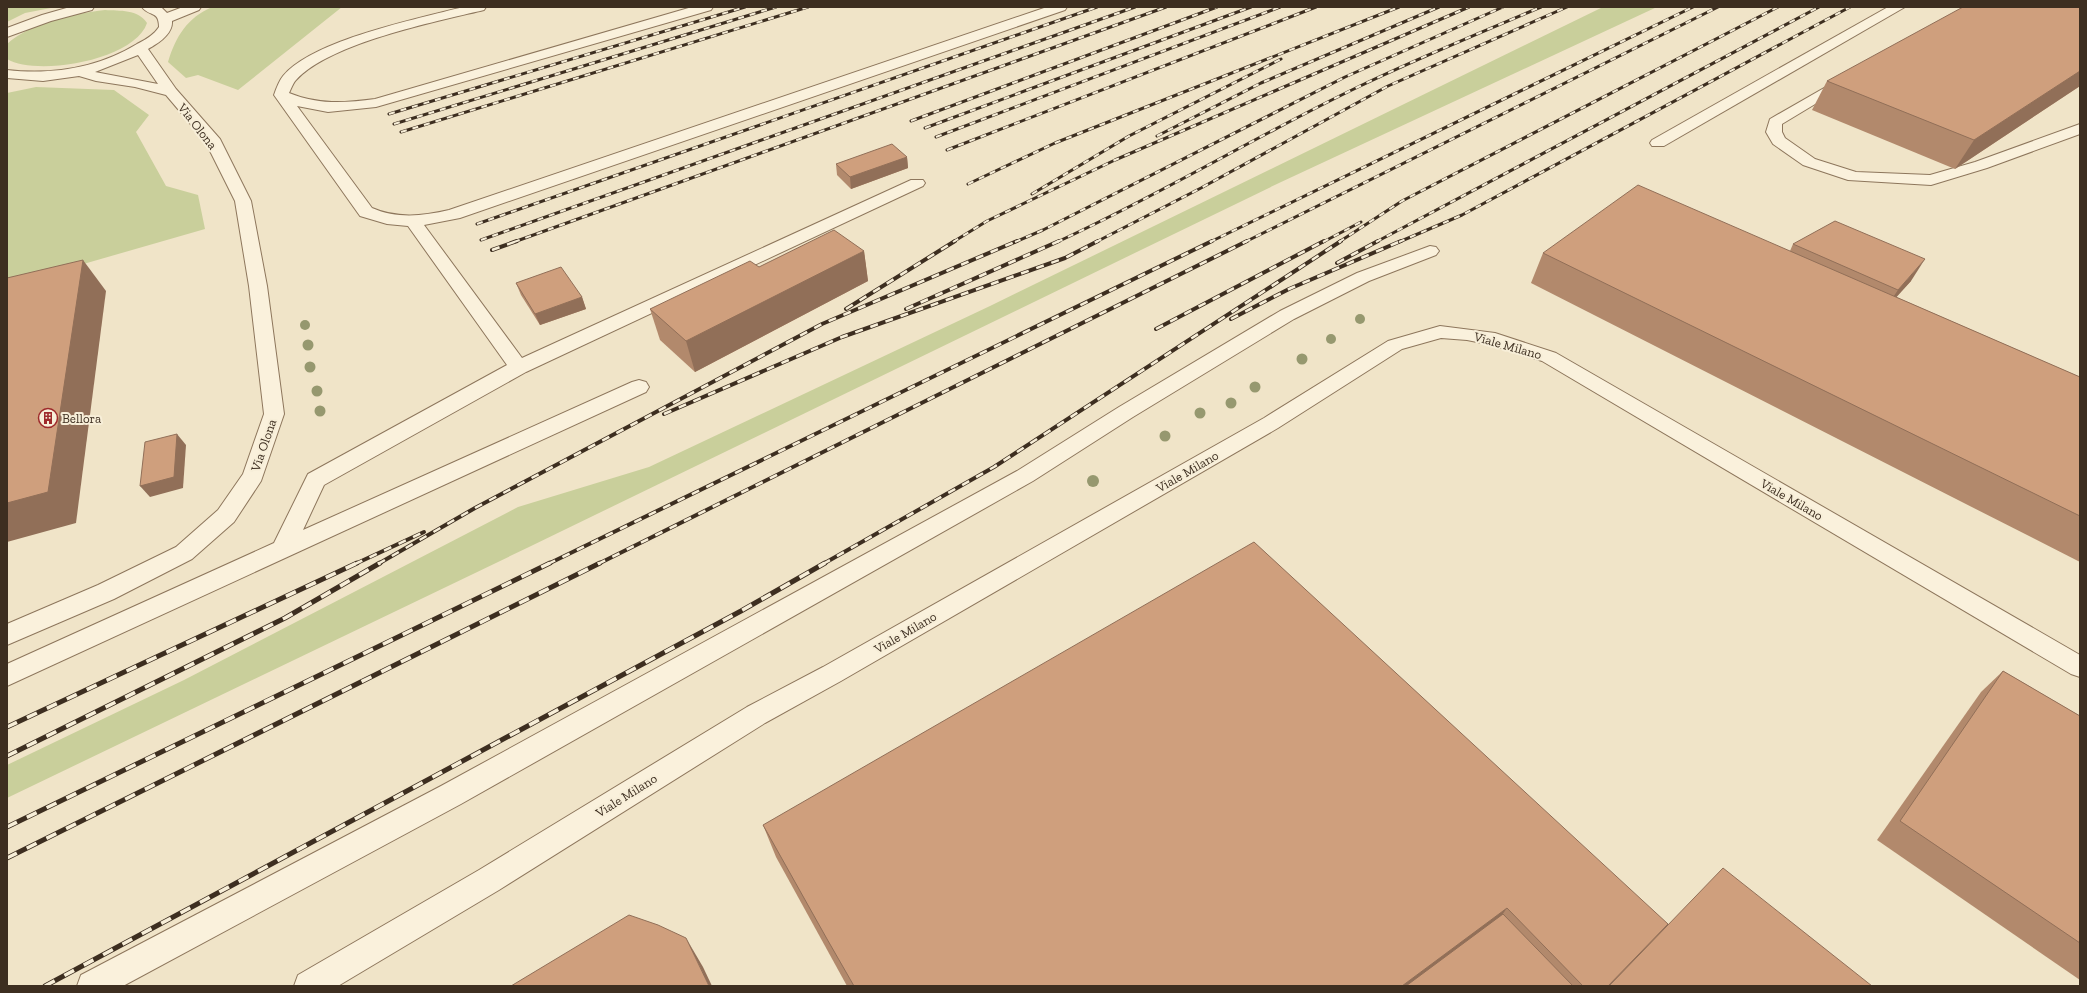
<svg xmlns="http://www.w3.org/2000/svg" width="2087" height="993" font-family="'Zilla Slab',serif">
	<rect width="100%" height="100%" fill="#f0e4c8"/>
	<g fill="#c9cf9b">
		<path d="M7,7H56L25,13L7,22Z"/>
		<path d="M212,7H342L238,90L198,75L186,78L168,62C176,36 187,18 212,7Z"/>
		<path d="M1603,7H1657L1279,183L529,547L7,798V765L184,680L518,507L649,467L990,306Z"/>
		<path d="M105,10C120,11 138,9 147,23C135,60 37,77 7,59V44C34,21 71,14 105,10Z"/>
		<path d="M36,87L114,90L149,115L136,132L166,186L198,195L205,229L7,286V93Z"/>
	</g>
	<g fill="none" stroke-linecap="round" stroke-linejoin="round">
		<defs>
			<g id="lane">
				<path d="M463,7H486L484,10C434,22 330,43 296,80C293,83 291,89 289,93C318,105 345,103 375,99L692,7H713L711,10L376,107L328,112L297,106L372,208C397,219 423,216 449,210L1047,7H1067L1065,10L460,218L424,225L522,358L911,180H923L925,183L923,186L526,372L324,485L303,530L632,382L639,380L646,382L649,387L646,392L7,686V664L274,543L308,474L507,365L408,226L387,224L360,216L274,95C276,89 279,81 283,76C313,40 417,19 463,7Z"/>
				<path d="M1888,7H1905L1664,146H1652L1650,143L1652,140Z"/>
				<path d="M1845,76L1850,77L1852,80L1850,83L1782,124V132L1785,138L1815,159L1856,172L1930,175L1975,162L2080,124V134L1987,168L1931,185L1848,180L1803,165L1773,144L1766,132L1770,119Z"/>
				<path d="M1430,246L1436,247L1439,251L1436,255L1369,281L1294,319L1133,417L1033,481L461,804L123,986H77L81,975L441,786L1017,471L1119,407L1280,311L1357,273Z"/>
			</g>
			<g id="street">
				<path d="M70,7H94L92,10L51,21L7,37V28L42,15Z"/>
				<path d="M142,7H161L167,13L183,7H201L199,10L172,21C173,34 159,43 148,49L176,89L220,139L251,201L267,286L284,414L261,481L234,522L192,559L114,599L7,645V624L98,585L176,547L218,510L243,474L264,414L249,286L235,201L205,141L166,95L135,87L96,81L79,76L43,81L7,78V70C53,75 97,68 137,44C145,40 154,35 159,27C159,10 149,17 142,7ZM138,55L158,84L95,72Z"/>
				<path d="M1440,326L1495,333L1556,353L2080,655V677L2071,674L1542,361L1492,345L1467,340L1441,338L1402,349L1278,428L841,681L765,723L499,890L338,986H294L298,975L479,870L747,707L823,667L1264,418L1388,341Z"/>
			</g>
		</defs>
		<use href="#lane" stroke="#8d765c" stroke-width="2"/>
		<use href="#street" stroke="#8d765c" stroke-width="2"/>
		<use href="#lane" fill="#faf1dc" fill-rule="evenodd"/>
		<use href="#street" fill="#faf1dc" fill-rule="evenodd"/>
		<defs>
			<g id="rail-far2">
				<path d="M389,114L745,7"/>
				<path d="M911,121L1217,7"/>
				<path d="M394,124L776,7"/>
				<path d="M925,128L1251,7"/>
				<path d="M401,132L808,7"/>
				<path d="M1157,136L1261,83L1439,7"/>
				<path d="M936,137L1280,7"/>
				<path d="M947,150L1316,7"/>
				<path d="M968,184L1055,143L1399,7"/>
				<path d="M1032,194L1129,136L1281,59"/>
				<path d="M477,224L1097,7"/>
				<path d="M481,240L1135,7"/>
				<path d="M514,242L1166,7"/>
				<path d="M953,242L987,221L1115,160L1469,7"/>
				<path d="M1015,242L1043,230L1345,77L1503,7"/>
				<path d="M1057,242C1160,195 1256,136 1358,87C1418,58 1480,33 1541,7"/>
				<path d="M1096,242L1201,188L1388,86L1567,7"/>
				<path d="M1210,242L1693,7"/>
				<path d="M1245,242L1718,7"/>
				<path d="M1323,242L1361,222"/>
				<path d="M1339,242L1402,201L1778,7"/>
				<path d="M1376,242L1819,7"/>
				<path d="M1399,242L1462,215L1850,7"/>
			</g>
			<g id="rail-far1">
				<path d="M492,250L517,241"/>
				<path d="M1337,263L1378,241"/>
				<path d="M846,309L955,241"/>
				<path d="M906,309L1059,241"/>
				<path d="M1231,319L1289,289L1401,241"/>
				<path d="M1156,329L1324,241"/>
				<path d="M664,414L842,337L1065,258L1098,241"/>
				<path d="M355,564L424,532"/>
				<path d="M378,564L475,508L822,324L1017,241"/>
				<path d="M548,564L1212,241"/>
				<path d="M598,564L1247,241"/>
				<path d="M823,564L994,467L1341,241"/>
			</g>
			<g id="rail">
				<path d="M7,727L357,563"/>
				<path d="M7,756L285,618L380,563"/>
				<path d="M7,827L550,563"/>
				<path d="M7,858L600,563"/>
				<path d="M45,986L741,611L825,563"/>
			</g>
		</defs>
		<use href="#rail-far2" stroke="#3d2e20" stroke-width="3"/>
		<use href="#rail-far1" stroke="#3d2e20" stroke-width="4"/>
		<use href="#rail" stroke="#3d2e20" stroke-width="5"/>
		<use href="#rail-far2" stroke="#f7eed8" stroke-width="2" stroke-dasharray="6" stroke-linecap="butt"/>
		<use href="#rail-far1" stroke="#f7eed8" stroke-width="2.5" stroke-dasharray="8" stroke-linecap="butt"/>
		<use href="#rail" stroke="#f7eed8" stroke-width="3.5" stroke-dasharray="11" stroke-linecap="butt"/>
	</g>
	<g fill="#96986f">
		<circle cx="1360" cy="319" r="5"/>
		<circle cx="305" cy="325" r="5"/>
		<circle cx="1331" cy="339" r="5"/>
		<circle cx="308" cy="345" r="5.5"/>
		<circle cx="1302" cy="359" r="5.5"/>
		<circle cx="310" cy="367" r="5.5"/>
		<circle cx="1255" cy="387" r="5.5"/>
		<circle cx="317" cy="391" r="5.5"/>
		<circle cx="1231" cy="403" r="5.5"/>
		<circle cx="320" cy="411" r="5.5"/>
		<circle cx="1200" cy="413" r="5.5"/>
		<circle cx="1165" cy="436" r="5.5"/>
		<circle cx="1093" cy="481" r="6"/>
	</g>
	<g fill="#b2896c">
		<path d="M2080,7V86L1955,169L1812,110L1827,81Z"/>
		<path d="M907,157L908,168L851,189L837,175L836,164Z"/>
		<path d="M1793,244L1911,281L1896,297L2080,377V562L1531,283L1543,253L1790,251Z"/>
		<path d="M864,251L868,281L695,372L660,340L650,309L759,267Z"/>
		<path d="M516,283L582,297L586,309L540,325L521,295Z"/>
		<path d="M2003,671L2080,716V980L1877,840L1981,692Z"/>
		<path d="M763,825L1668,924L1872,986H847L776,857Z"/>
	</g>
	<g fill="#916f58">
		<path d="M2080,71V86L1955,169L1974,140Z"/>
		<path d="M907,157L908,168L851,189L850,177Z"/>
		<path d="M864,251L868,281L695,372L686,341Z"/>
		<path d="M1925,259L1911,281L1883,312L1898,290Z"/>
		<path d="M83,260L106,291L76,523L7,542V503Z"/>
		<path d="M582,297L586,309L540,325L535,314Z"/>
		<path d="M177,434L186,445L183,488L150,497L140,486Z"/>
		<path d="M1507,908L1485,939L1422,986H1402Z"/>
		<path d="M686,938L703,967L712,986H709Z"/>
	</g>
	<g fill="#cf9f7d" stroke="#916f58">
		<path d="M1963,7H2080V71L1974,140L1827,81Z"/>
		<path d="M892,144L907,157L850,177L836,164Z"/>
		<path d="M1638,185L2080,377V516L1543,253Z"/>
		<path d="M1835,221L1925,259L1898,290L1793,244Z"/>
		<path d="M834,230L864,251L686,341L650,309L750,261L759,267Z"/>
		<path d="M83,260L48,492L7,503V278Z"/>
		<path d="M561,267L582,297L535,314L516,283Z"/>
		<path d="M177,434L174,477L140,486L145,442Z"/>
		<path d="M1254,542L1668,924L1608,986H1583L1507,908L1402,986H854L827,939L763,825Z"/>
		<path d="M2003,671L2080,716V943L1900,821Z"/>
		<path d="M1723,868L1872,986H1609Z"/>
		<path d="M1503,914L1573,986H1406Z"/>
		<path d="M629,915L658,925L686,938L709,986H511Z"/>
	</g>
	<defs>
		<symbol id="building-ring" viewBox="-11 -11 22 22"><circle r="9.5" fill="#f7eed8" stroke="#9e2a2b" stroke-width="1.5"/><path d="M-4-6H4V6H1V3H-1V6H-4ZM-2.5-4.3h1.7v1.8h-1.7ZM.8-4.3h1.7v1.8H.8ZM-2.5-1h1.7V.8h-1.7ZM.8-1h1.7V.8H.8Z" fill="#9e2a2b"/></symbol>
	</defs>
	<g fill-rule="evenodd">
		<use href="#building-ring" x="37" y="407" width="22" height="22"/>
	</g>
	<g text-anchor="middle" stroke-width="4" stroke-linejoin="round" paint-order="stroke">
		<g font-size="13" fill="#3d2e20" stroke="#f7eed8">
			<text transform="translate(198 126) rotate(52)" y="5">Via Olona</text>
			<text transform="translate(1508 345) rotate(16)" y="5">Viale Milano</text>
			<text transform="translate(263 445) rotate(-71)" y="5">Via Olona</text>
			<text transform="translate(1187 471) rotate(-30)" y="5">Viale Milano</text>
			<text transform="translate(1792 499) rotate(30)" y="5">Viale Milano</text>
			<text transform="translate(905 632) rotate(-30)" y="5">Viale Milano</text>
			<text transform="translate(626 795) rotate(-32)" y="5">Viale Milano</text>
		</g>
		<g font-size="13" fill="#3d2e20" stroke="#f7eed8" text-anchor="start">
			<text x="62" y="423">Bellora</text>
		</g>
	</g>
	<rect width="2087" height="993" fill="none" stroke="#3d2e20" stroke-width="16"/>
</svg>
